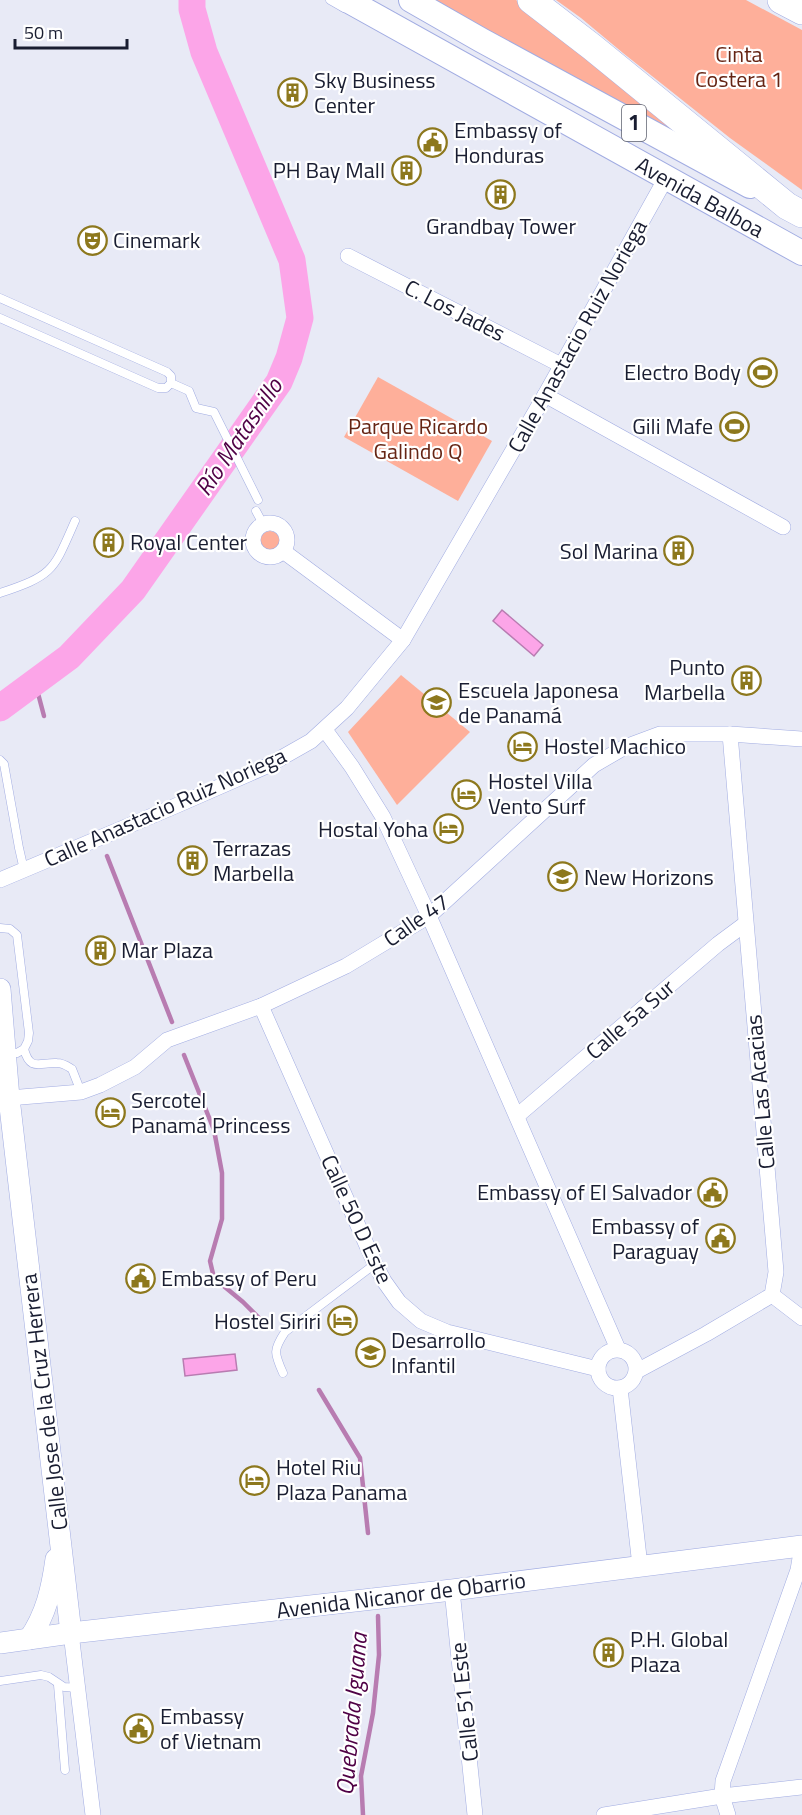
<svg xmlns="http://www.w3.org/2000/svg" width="802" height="1815" font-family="'Titillium Web',sans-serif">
	<rect width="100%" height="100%" fill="#e8eaf6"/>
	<g fill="#feaf9a">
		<path d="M424,0H516L736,175Z"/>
		<path d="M556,0H746L802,30V190L730,138L623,53L581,18Z"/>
		<path d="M378,377L492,441L458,501L344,437Z"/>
		<circle cx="270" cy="541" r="10"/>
		<path d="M401,675L470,732L397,805L348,732Z"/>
	</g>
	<g fill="#fca5e8" stroke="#b87cb1" stroke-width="1.5">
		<path d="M502,610L543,645L534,656L493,621Z"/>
		<path d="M235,1354L237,1370L185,1376L183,1359Z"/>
	</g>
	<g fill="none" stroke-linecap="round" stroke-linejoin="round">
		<g stroke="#b87cb1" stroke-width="4.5">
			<path d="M35,682L44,716"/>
			<path d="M107,856L172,1022"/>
			<path d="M184,1055L214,1130L222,1173V1219L210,1261L214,1278L243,1302L268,1327"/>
			<path d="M319,1390L360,1458L368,1533"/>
			<path d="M363,1815L361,1776L373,1713L379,1655L378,1616"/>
		</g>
		<path stroke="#fca5e8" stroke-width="27" d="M0,708L69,657L133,590L279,382L289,358L300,318L292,260L204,52L192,9V0"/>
		<defs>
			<g id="lane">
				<path d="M330,0L344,8"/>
				<path d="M0,298L167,372L171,376V383L166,388H158L0,318"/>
				<path d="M171,383L189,391L196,408L214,412L258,500"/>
				<path d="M256,511L263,524"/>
				<path d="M0,593C54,575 53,571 75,521"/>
				<path d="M0,760L4,764L19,848L24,870"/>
				<path d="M0,928L10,929L17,935L29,1033L28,1041L24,1049L17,1053H6"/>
				<path d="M24,1049C30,1072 40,1062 57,1063C63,1063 67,1066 72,1069L81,1092"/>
				<path d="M283,1373C274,1353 273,1350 285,1332L375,1264"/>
				<path d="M0,1681L41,1675L49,1677L64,1687L78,1688"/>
				<path d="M58,1685L65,1770"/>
			</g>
			<g id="street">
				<path d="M348,256L561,365"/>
				<path d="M545,395L783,527"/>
				<circle cx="270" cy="540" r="17"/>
				<path d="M283,551L403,640"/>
				<path d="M325,730L352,767L383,817L429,916L618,1349"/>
				<path d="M0,880L173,807L267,766L311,741L347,708L403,640L545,395L666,178"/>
				<path d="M261,1006L375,1264L384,1281L399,1302L421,1321L447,1332L598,1369"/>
				<path d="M9,1098L81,1092L100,1085L135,1067L167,1040L261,1006L346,966L429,916L594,765L625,747L660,734H730L802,739"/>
				<path d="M517,1116L718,944L745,924"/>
				<path d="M772,1295L802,1318"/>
				<circle cx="617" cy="1369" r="19"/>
				<path d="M637,1371L706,1334L772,1295L776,1272L730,734"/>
				<path d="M620,1388L640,1566"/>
				<path d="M452,1590L475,1815"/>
				<path d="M71,1633L93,1815"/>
				<path d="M604,1815L722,1796L802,1787"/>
				<path d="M728,1815L722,1796L723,1781L798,1570L802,1546"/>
			</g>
			<g id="secondary">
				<path d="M0,989L9,1098L71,1633"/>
				<path d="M29,1639C46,1615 52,1588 56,1559"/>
				<path d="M0,1643L71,1633L452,1590L802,1546"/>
			</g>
			<g id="primary">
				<path d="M347,0L802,253"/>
				<path d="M411,0L481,40L750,186"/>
			</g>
			<g id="highway">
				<path d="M531,0L592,47L787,206L802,214"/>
				<path d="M781,0L802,11"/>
			</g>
		</defs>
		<use href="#lane" stroke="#a1ace2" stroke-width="9"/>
		<use href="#street" stroke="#a1ace2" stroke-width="16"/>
		<use href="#secondary" stroke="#a1ace2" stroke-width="22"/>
		<use href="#primary" stroke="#a1ace2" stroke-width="26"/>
		<use href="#highway" stroke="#a1ace2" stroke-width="28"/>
		<use href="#lane" stroke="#fff" stroke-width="8"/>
		<use href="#street" stroke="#fff" stroke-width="15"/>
		<use href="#secondary" stroke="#fff" stroke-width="21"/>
		<use href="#primary" stroke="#fff" stroke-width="24"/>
		<use href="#highway" stroke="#fff" stroke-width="27"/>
	</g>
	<defs>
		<symbol id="building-ring" viewBox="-11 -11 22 22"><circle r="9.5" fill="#fff" stroke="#8d781d" stroke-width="1.5"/><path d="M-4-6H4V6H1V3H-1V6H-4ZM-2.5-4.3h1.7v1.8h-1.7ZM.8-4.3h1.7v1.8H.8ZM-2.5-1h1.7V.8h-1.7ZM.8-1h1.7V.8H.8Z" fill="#8d781d"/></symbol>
		<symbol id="civic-ring" viewBox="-11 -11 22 22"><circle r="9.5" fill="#fff" stroke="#8d781d" stroke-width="1.5"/><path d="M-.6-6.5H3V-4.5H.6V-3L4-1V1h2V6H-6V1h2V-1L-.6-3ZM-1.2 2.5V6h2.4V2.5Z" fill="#8d781d"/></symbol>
		<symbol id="theatre-ring" viewBox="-11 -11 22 22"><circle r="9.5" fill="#fff" stroke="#8d781d" stroke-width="1.5"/><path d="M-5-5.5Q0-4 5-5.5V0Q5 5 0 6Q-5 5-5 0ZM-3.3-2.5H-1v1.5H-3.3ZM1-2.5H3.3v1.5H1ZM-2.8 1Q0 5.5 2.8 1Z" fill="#8d781d"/></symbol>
		<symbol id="stadium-ring" viewBox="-11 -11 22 22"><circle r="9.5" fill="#fff" stroke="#8d781d" stroke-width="1.5"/><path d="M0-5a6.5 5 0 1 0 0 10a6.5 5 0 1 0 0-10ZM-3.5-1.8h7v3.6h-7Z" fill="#8d781d"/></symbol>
		<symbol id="school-ring" viewBox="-11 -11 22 22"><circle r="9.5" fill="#fff" stroke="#8d781d" stroke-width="1.5"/><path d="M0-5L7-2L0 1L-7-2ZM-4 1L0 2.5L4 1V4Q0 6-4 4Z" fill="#8d781d"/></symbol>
		<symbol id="hotel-ring" viewBox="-11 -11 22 22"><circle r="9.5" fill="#fff" stroke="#8d781d" stroke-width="1.5"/><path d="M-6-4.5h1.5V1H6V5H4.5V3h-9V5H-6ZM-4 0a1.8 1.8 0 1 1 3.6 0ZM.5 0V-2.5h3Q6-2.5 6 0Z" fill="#8d781d"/></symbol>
	</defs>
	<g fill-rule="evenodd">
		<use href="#building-ring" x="276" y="76" width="33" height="33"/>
		<use href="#civic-ring" x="416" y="126" width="33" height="33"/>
		<use href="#building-ring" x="390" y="154" width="33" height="33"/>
		<use href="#building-ring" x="484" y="178" width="33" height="33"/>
		<use href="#theatre-ring" x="76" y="224" width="33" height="33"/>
		<use href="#stadium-ring" x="746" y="356" width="33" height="33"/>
		<use href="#stadium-ring" x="718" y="410" width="33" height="33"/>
		<use href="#building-ring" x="92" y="526" width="33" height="33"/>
		<use href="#building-ring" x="662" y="534" width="33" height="33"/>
		<use href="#building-ring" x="730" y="664" width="33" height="33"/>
		<use href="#school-ring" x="420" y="686" width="33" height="33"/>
		<use href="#hotel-ring" x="506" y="730" width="33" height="33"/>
		<use href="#hotel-ring" x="450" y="778" width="33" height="33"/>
		<use href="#hotel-ring" x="432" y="812" width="33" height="33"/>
		<use href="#building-ring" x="176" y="844" width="33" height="33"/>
		<use href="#school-ring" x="546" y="860" width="33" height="33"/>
		<use href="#building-ring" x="84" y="934" width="33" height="33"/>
		<use href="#hotel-ring" x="94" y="1096" width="33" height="33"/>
		<use href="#civic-ring" x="696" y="1176" width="33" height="33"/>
		<use href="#civic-ring" x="704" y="1222" width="33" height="33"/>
		<use href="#civic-ring" x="124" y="1262" width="33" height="33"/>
		<use href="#hotel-ring" x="326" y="1304" width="33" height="33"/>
		<use href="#school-ring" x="354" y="1336" width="33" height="33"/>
		<use href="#hotel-ring" x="238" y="1464" width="33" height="33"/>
		<use href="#building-ring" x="592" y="1636" width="33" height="33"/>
		<use href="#civic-ring" x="122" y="1712" width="33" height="33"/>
	</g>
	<g text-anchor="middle" stroke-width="4.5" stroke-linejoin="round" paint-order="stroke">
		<rect fill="#fff" stroke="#5e616f" stroke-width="1.5" x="622" y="105" width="24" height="36" rx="4.5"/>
		<g font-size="21" font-weight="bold" fill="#191d31">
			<text x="634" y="130">1</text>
		</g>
		<g font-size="22" fill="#652413" stroke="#fff">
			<text x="739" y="62">Cinta<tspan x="739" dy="25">Costera 1</tspan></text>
			<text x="418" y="434">Parque Ricardo<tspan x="418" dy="25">Galindo Q</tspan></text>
		</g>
		<g font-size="22" fill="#191d31" stroke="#fff" text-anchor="start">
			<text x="314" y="88">Sky Business<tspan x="314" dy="25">Center</tspan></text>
			<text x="454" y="138">Embassy of<tspan x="454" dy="25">Honduras</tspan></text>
			<text x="385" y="178" text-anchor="end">PH Bay Mall</text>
			<text x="501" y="234" text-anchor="middle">Grandbay Tower</text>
			<text x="113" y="248">Cinemark</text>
			<text x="741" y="380" text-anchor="end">Electro Body</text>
			<text x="713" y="434" text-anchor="end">Gili Mafe</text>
			<text x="130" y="550">Royal Center</text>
			<text x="658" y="559" text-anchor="end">Sol Marina</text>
			<text x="725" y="675" text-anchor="end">Punto<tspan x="725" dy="25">Marbella</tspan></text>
			<text x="458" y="698">Escuela Japonesa<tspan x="458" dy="25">de Panamá</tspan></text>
			<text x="544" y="754">Hostel Machico</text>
			<text x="488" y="789">Hostel Villa<tspan x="488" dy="25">Vento Surf</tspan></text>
			<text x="428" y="837" text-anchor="end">Hostal Yoha</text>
			<text x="213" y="856">Terrazas<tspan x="213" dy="25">Marbella</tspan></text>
			<text x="584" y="885">New Horizons</text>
			<text x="121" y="958">Mar Plaza</text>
			<text x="131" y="1108">Sercotel<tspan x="131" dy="25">Panamá Princess</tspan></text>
			<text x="692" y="1200" text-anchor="end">Embassy of El Salvador</text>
			<text x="699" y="1234" text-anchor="end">Embassy of<tspan x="699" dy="25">Paraguay</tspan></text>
			<text x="161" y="1286">Embassy of Peru</text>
			<text x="321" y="1329" text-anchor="end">Hostel Siriri</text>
			<text x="391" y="1348">Desarrollo<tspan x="391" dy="25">Infantil</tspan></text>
			<text x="276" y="1475">Hotel Riu<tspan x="276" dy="25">Plaza Panama</tspan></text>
			<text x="630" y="1647">P.H. Global<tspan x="630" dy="25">Plaza</tspan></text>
			<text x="160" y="1724">Embassy<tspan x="160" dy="25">of Vietnam</tspan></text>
		</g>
		<g font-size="22" fill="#191d31" stroke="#fff">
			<text transform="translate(700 197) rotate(29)" y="8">Avenida Balboa</text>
			<text transform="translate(455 310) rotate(27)" y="8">C. Los Jades</text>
			<text transform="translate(577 336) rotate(-61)" y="8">Calle Anastacio Ruiz Noriega</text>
			<text transform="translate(165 807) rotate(-24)" y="8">Calle Anastacio Ruiz Noriega</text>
			<text transform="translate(416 920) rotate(-35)" y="8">Calle 47</text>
			<text transform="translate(630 1019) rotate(-41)" y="8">Calle 5a Sur</text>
			<text transform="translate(760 1092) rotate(-95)" y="8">Calle Las Acacias</text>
			<text transform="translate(357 1219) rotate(65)" y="8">Calle 50 D Este</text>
			<text transform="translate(44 1402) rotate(-97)" y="8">Calle Jose de la Cruz Herrera</text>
			<text transform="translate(401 1595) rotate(-7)" y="8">Avenida Nicanor de Obarrio</text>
			<text transform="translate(464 1702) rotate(-96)" y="8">Calle 51 Este</text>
		</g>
		<g font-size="24" font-style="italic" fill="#4f0045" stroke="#fff">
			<text transform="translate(239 437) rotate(-56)" y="8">Río Matasnillo</text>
			<text transform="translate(352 1714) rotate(-85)" y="8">Quebrada Iguana</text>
		</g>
	</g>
	<path d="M15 39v9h112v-9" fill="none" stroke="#191d31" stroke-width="3"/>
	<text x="24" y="39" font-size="18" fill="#191d31" stroke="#ffffff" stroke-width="4.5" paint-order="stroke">50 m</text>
</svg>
